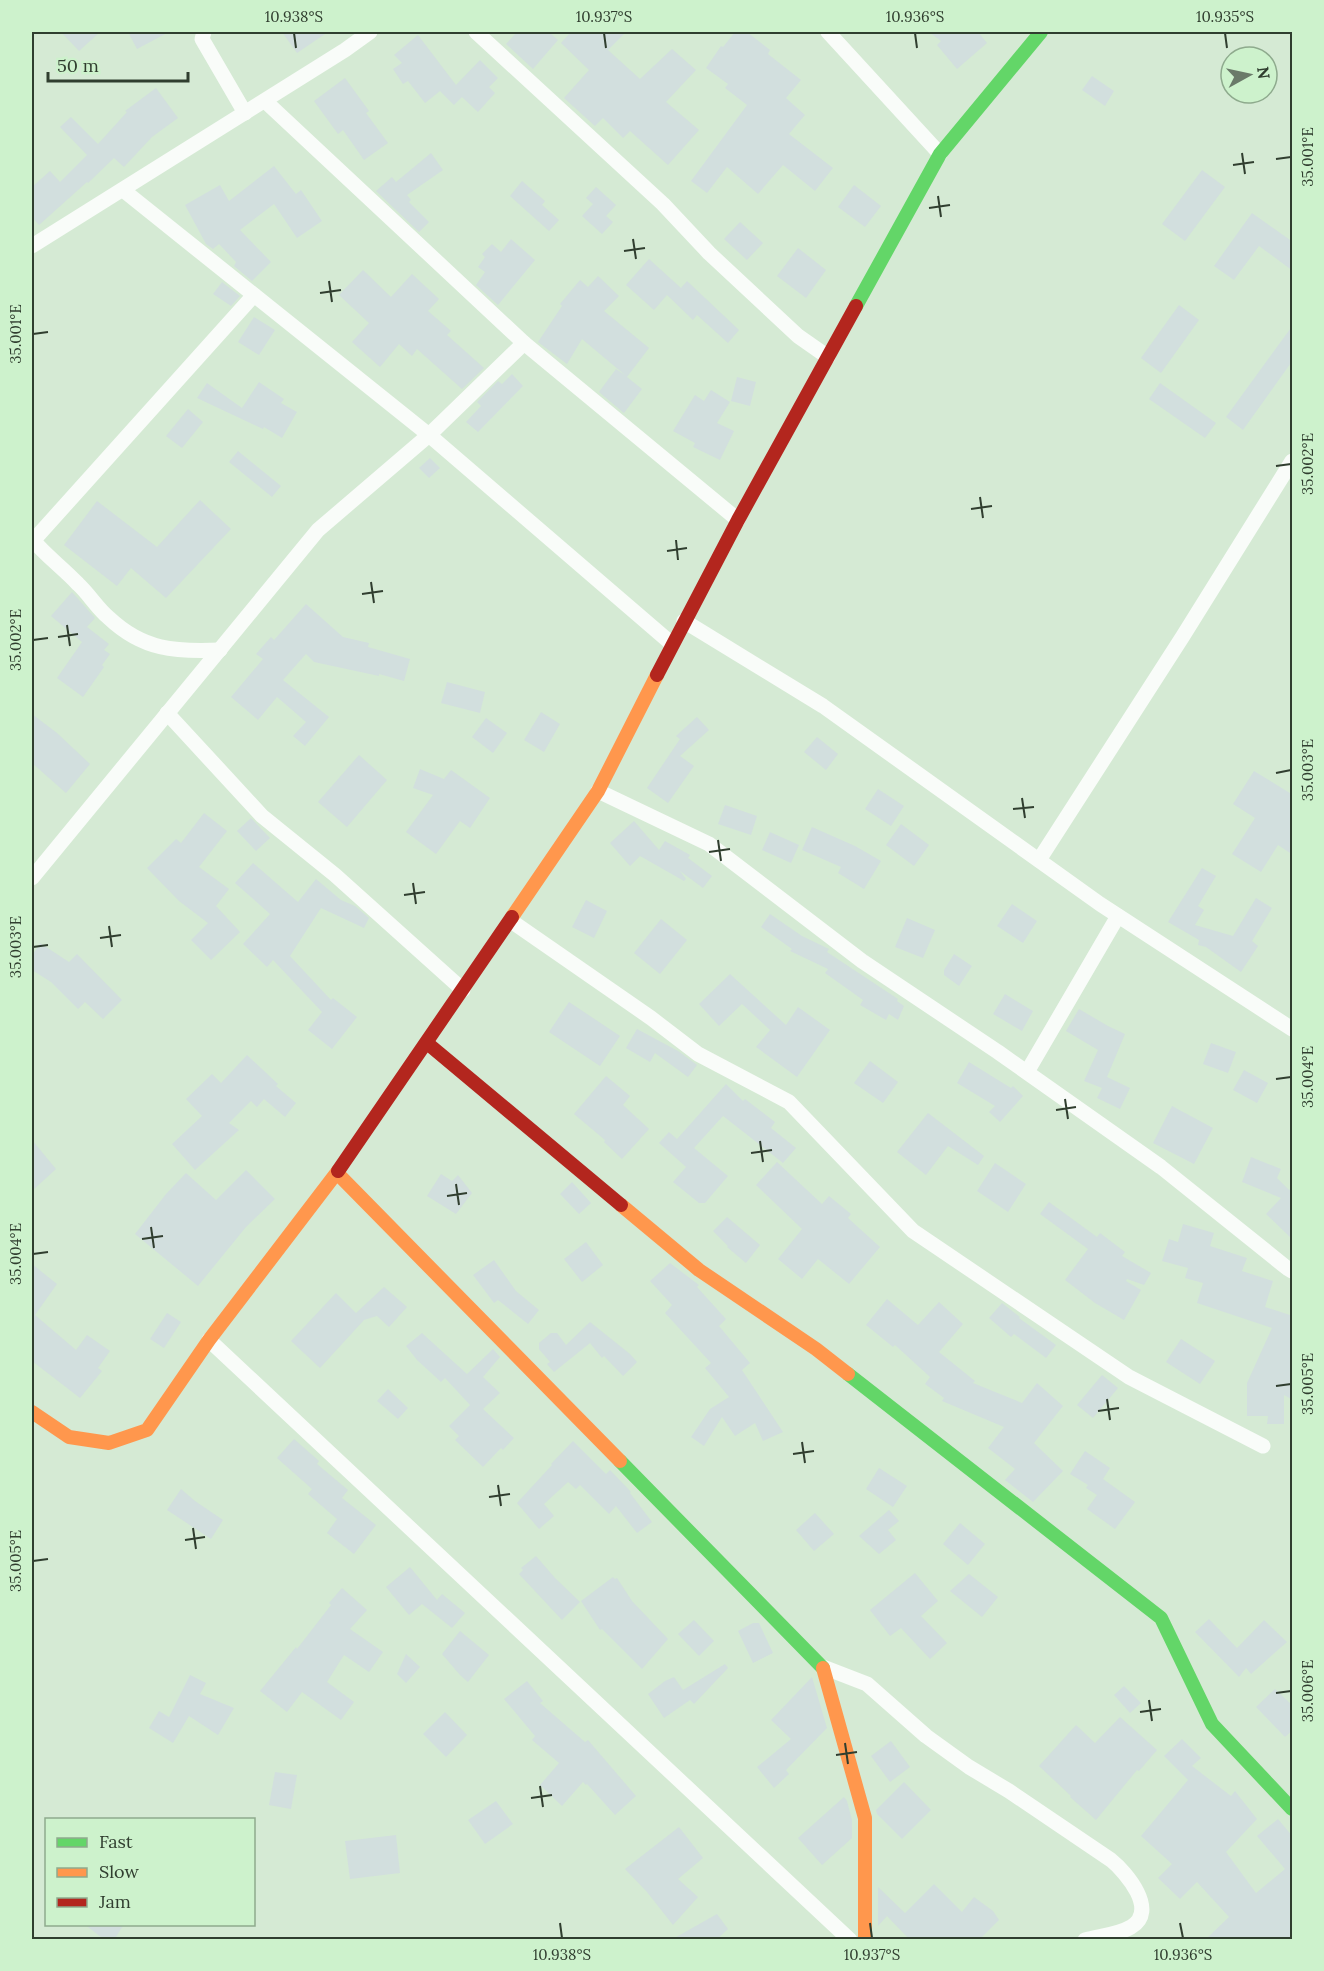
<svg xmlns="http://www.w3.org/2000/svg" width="1324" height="1971" font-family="Lora,serif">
	<rect width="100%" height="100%" fill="#d5ead4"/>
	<g fill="#d2dfde">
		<path d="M61,32H100L79,51Z"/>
		<path d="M128,32H169L137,49Z"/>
		<path d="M282,32H328L297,53Z"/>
		<path d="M517,32H549L558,40L533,69L506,44Z"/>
		<path d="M571,32H626L608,50L640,79L672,49L696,70L666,102L699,130L668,165L630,131L623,138L603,118L595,126L564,98L589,70L561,43Z"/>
		<path d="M735,32H747L770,50L768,54L801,80L786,98L805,115L789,134L833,168L815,191L783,165L758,194L727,167L707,193L691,181L747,105L725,88L728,84L706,68L721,46L723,47Z"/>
		<path d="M929,32H978L987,43L957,69L937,45L941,41Z"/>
		<path d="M418,35L456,85L480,60L498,78L489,87L495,93L478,112L462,97L454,105L440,91L425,103L408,81L403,84L393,69L402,63L394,55Z"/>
		<path d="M1092,76L1114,91L1105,106L1082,90Z"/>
		<path d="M345,78L369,111L366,113L388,143L364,160L343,130L338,134L314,101Z"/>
		<path d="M156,88L178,118L152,137L124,167L114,158L88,183L87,182L39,225L32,217V187L50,171L60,182L87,155L60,127L71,117L98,144L127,112L125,111Z"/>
		<path d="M431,153L443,170L407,195L411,200L409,202L429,222L419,232L376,191L392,177L396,182Z"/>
		<path d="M274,166L296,194L301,190L322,221L297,238L274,204L240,230L271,262L252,281L234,266L236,262L219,244L213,249L206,244L185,205L220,185L229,201Z"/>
		<path d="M1202,170L1225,187L1185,241L1162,224Z"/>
		<path d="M522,181L545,201L542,205L559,220L549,231L510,196Z"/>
		<path d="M854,185L881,206L865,227L838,207Z"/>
		<path d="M596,187L616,205L606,216L613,222L602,234L582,216L593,204L586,198Z"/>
		<path d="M1252,213L1293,242V271L1259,246L1234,280L1214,266Z"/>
		<path d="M740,222L763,243L747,260L724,239Z"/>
		<path d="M511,239L535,260L498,305L476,285L485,272L478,267L485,257L482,254L492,244L501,252Z"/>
		<path d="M798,248L826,270L806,298L777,276Z"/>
		<path d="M649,259L681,288L687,281L739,330L728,343L697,315L693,320L667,295L654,310L626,285Z"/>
		<path d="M363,270L391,297L412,274L439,299L428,311L451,331L447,335L484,368L462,389L417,349L412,356L399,344L380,367L352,342L369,323L339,295Z"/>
		<path d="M598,276L619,296L604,311L649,348L627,377L642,389L624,413L599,392L616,369L625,375L582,339L567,364L538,342L562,306L560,304L580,280L588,287Z"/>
		<path d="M222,282L240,296L231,306L213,294Z"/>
		<path d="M1179,305L1199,320L1161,373L1141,358Z"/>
		<path d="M254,317L275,330L259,355L238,342Z"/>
		<path d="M1293,325V360L1243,430L1226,417Z"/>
		<path d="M512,374L523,386L478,432L466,422L481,406L477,402L498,381L502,384Z"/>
		<path d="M737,377L756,382L750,406L731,401Z"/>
		<path d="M259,382L284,399L281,403L297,412L282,438L264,427L263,429L197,398L207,383L242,408Z"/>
		<path d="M1160,383L1216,423L1205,438L1149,399Z"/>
		<path d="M711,390L730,402L717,423L734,431L720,460L693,447L695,443L673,431L695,395L704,401Z"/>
		<path d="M188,409L203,422L182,448L166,436Z"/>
		<path d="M238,451L281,486L272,497L229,462Z"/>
		<path d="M430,458L440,468L429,478L419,468Z"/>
		<path d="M200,500L231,529L166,598L131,568L117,586L64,545L97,501L157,547Z"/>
		<path d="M72,592L95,618L87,627L109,644L104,650L110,654L102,665L104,667L83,697L57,678L82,642L51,616Z"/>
		<path d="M306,604L343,637L369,643L368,647L410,659L404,681L379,674V676L314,662L306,654L283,680L329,717L305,746L293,736L306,722L277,697L258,720L231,697L263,659L256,654L271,637L274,640Z"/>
		<path d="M447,682L485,692L480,713L441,703Z"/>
		<path d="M541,712L560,724L544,752L524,740Z"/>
		<path d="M32,714L57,733L90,764L66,793L32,763Z"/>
		<path d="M697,717L709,730L680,756L694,766L668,803L647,788L680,739L676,736Z"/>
		<path d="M486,718L507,733L493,753L472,737Z"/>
		<path d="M817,737L838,754L826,770L804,752Z"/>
		<path d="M359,755L387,780L347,827L318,802Z"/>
		<path d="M420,769L444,779L451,770L490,798L470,828L460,821L436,854L406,832L433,795L413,788Z"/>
		<path d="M1254,771L1293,795V855L1278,845L1261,872L1232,854L1255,818L1233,804Z"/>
		<path d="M878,789L904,806L891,826L865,809Z"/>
		<path d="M725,805L757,816L751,835L718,824Z"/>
		<path d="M204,813L227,831L199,867L229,889L216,906L240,932L211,960L191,940L208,923L179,901L147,868L176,839L181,843Z"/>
		<path d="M251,818L270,838L256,851L237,831Z"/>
		<path d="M634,821L659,850L665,841L690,855L688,858L712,876L703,888L680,871L686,879L684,881L640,856L630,866L610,843Z"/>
		<path d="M901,824L929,845L914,866L886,845Z"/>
		<path d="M812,827L855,846L881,861L864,889L838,873L841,867L802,850Z"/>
		<path d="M770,832L799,845L791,863L762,850Z"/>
		<path d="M253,863L298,902L316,879L341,900L355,906L369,918L364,928L321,908L290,956L331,1000L333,998L357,1017L332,1049L308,1030L322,1012L273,960L267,967L243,944L270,914L235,883Z"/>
		<path d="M1202,868L1216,876L1198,906L1204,910L1195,925L1233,936L1256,898L1272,908L1252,941L1258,946L1241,972L1206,947L1198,945L1199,940L1168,922Z"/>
		<path d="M586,900L607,911L594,938L572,927Z"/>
		<path d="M1012,904L1037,921L1023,943L997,926Z"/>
		<path d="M770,914L802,936L829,949L827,952L898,999L897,1001L904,1006L898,1020L889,1014L886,1020L860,1005L863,1000L825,973L828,969L790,951L792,949L761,927Z"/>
		<path d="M907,918L935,930L923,958L895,947Z"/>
		<path d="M661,919L687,940L660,974L634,953Z"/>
		<path d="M40,943L69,962L77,954L122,1000L103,1019L85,1002L78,1009L51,982L32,970V956Z"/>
		<path d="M954,954L972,966L959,986L944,975V970Z"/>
		<path d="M730,974L786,1025L798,1007L830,1030L797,1077L756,1047L770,1030L742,1004L719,1026L699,1004Z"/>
		<path d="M1005,994L1033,1011L1022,1031L993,1014Z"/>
		<path d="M569,1002L620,1036L600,1066L549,1032Z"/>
		<path d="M1079,1009L1108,1026L1125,1034L1107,1077L1130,1088L1120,1109L1097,1098L1102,1088L1084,1081L1098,1050L1066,1031Z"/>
		<path d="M637,1029L678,1051L697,1065L688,1077L655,1053L650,1062L626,1048Z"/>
		<path d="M1211,1043L1236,1052L1228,1073L1203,1064Z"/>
		<path d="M247,1055L278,1084L276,1086L296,1103L285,1117L264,1099L257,1107L251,1101L229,1123L239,1130L195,1170L172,1144L202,1116L186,1099L212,1074L221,1083Z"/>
		<path d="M870,1061L898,1082L883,1103L854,1083Z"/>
		<path d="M969,1062L1011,1088L1013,1086L1023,1096L1000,1122L989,1112L995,1106L957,1083Z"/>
		<path d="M1244,1070L1268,1083L1257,1103L1233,1090Z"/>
		<path d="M606,1076L630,1096L623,1105L649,1129L622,1159L604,1142L605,1140L574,1114Z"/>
		<path d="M726,1084L743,1101L745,1099L775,1122L771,1128L796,1148L783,1163L723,1116L694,1148L728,1176L705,1203H699L673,1182L686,1167L659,1143L669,1132L677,1139Z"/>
		<path d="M1172,1106L1213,1128L1194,1164L1153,1143Z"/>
		<path d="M928,1113L984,1156L978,1165L948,1146L926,1175L897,1152Z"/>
		<path d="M32,1140L56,1169L32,1191Z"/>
		<path d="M1251,1157L1281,1169L1277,1178L1289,1190L1293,1186V1240L1266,1214L1281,1198L1242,1182Z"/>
		<path d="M777,1162L822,1204L829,1196L851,1214L848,1218L880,1247L849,1284L818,1259L802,1279L778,1259L802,1229L756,1185Z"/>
		<path d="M995,1163L1026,1184L1008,1212L977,1191Z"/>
		<path d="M246,1170L275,1199L246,1227L198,1286L135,1234L166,1194L186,1173L216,1200Z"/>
		<path d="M441,1174L452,1181L458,1175L472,1193L456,1214L427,1196Z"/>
		<path d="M572,1182L591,1203L579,1214L560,1194Z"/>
		<path d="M1049,1202L1097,1237L1100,1233L1125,1252L1122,1256L1151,1273L1144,1285L1127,1279L1126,1281L1141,1290L1124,1320L1095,1303L1065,1280L1088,1249L1040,1214Z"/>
		<path d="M727,1217L760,1245L746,1263L727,1247L728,1246L713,1231Z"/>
		<path d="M1183,1224L1214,1233L1210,1246L1247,1258L1242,1271L1273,1281L1265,1307L1293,1316V1400L1284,1395V1424H1267L1268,1416H1247V1383L1272,1328L1197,1303L1203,1283L1185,1278L1188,1268L1162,1261L1169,1239L1178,1242Z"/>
		<path d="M586,1242L603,1265L582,1282L564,1259Z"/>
		<path d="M494,1260L516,1291L539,1310L528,1324L498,1300L494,1303L473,1275Z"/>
		<path d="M670,1263L699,1285L697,1287L726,1319L719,1326L750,1363L742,1370L783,1432L763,1441L755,1423L735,1436L722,1417L704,1446L691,1437L710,1409L729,1397L705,1368L711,1363L665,1313L672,1305L650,1281Z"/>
		<path d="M32,1264L57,1284L35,1315L76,1350L87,1335L110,1351L98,1368L102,1371L80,1398L32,1361Z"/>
		<path d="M384,1287L407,1307L389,1327L377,1316L364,1320L320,1368L291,1341L336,1293L356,1313Z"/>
		<path d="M887,1299L918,1325L939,1302L963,1324L939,1352L975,1381L973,1383L1022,1403L1037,1383L1063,1406L1034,1443L1063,1471L1033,1502L1005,1480L1015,1469L988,1448L1004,1427L942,1401L944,1398L925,1384L930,1377L895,1345L893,1347L866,1325Z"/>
		<path d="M1002,1303L1020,1317L1019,1318L1056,1345L1046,1358L1014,1334L1011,1337L989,1318Z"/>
		<path d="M167,1313L181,1322L164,1348L150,1339Z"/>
		<path d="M590,1322L630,1354L637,1362L623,1376L604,1356L602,1358L590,1343L554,1372L547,1364L550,1362L539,1349V1343L551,1333H557L566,1345Z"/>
		<path d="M422,1333L467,1374L493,1349L500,1357L483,1377L500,1393L483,1409L514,1438L503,1450L501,1448L483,1467L455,1440L459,1436L449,1426L470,1405L445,1378L441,1382L417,1360L406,1346Z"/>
		<path d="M1181,1339L1215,1361L1200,1384L1166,1362Z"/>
		<path d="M1102,1375L1118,1388L1093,1418L1077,1405Z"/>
		<path d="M388,1389L408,1408L398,1419L377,1401Z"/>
		<path d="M294,1439L319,1461L317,1464L348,1490L342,1498L376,1525L354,1554L327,1533L337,1519L308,1494L312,1489L277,1458Z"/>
		<path d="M573,1441L606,1474L610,1470L631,1492L630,1493L652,1522L637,1533L616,1506L609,1514L580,1485L576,1489L568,1482L544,1504L554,1516L539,1529L517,1503L552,1465L551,1464Z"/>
		<path d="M1085,1451L1110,1468L1103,1479L1135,1502L1115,1529L1087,1509L1097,1495L1086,1488L1088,1485L1070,1474Z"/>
		<path d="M879,1468L907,1486L893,1507L866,1489Z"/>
		<path d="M181,1489L195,1501L223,1520L211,1539L167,1510Z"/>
		<path d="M889,1510L899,1521L888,1530L896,1540L879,1554L859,1536Z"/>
		<path d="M815,1513L834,1534L814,1551L796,1530Z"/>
		<path d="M960,1523L985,1544L968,1565L943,1544Z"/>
		<path d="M536,1556L555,1578L580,1602L562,1620L519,1574L523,1570L521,1568Z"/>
		<path d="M410,1567L437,1600L442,1594L465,1613L452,1628L422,1604L409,1615L386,1587Z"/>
		<path d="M915,1573L938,1601L921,1616L947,1643L930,1659L901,1628L890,1636L870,1610Z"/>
		<path d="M969,1574L998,1597L982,1617L950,1591Z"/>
		<path d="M613,1577L615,1579L617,1578L632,1601L668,1639L642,1669L602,1629L600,1630L581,1601Z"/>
		<path d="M342,1588L367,1610L350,1629L383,1652L369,1672L344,1655L327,1682L354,1702L341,1720L302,1692L287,1712L260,1691L296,1647L297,1649L331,1605L329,1603Z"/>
		<path d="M1209,1619L1237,1648L1264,1620L1287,1642L1251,1674L1246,1668L1239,1677L1195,1632Z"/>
		<path d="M694,1620L714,1641L699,1656L678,1634Z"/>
		<path d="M753,1623H759L773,1653L753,1663L738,1631Z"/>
		<path d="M460,1631L489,1655L468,1682L460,1675L442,1654Z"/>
		<path d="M406,1654L420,1667L406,1683L397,1674Z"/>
		<path d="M725,1664L728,1668L694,1704L690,1700L664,1718L648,1694L665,1681L674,1677L683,1690Z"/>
		<path d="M190,1675L206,1683L200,1694L234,1708L218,1735L189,1716L173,1743L149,1728L159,1711L169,1717Z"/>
		<path d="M812,1677L827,1728L786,1770L789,1774L774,1788L757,1767L791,1739L771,1720Z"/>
		<path d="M527,1681L543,1701L540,1703L585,1742L588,1740L636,1796L615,1815L587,1784L586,1785L583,1782L562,1806L540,1785L559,1763L532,1740L535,1736L504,1699Z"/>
		<path d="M1124,1686L1141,1703L1130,1713L1114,1695Z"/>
		<path d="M1275,1689L1293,1706V1730L1285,1737L1256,1707Z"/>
		<path d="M445,1712L467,1735L446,1757L423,1734Z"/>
		<path d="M1120,1717L1157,1750L1139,1771L1137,1770L1096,1820L1070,1797L1071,1796L1039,1766L1076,1725L1095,1743Z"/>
		<path d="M1182,1739L1201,1758L1192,1766L1231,1796L1235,1791L1257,1819L1226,1852L1256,1893L1285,1869L1257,1836L1278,1819L1293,1837V1940H1205L1229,1917L1197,1882L1180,1899L1158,1878L1172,1864L1141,1836L1188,1780L1164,1756Z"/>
		<path d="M891,1741L910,1767L890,1782L871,1756Z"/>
		<path d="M275,1772L297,1775L291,1809L269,1805Z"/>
		<path d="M904,1782L931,1810L902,1839L877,1814L876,1810Z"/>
		<path d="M844,1797L847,1801L852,1820V1838L822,1865L798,1838Z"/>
		<path d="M496,1801L513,1824L485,1844L468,1820Z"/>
		<path d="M679,1827L703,1858L678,1879L698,1897L673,1925L647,1892L625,1869Z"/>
		<path d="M396,1835L400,1873L350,1879L345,1841Z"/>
		<path d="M934,1884L962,1912L974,1897L993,1911L999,1920L979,1940H910L887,1916L878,1926V1887L905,1913Z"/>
		<path d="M717,1914L728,1929L716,1940H671Z"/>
		<path d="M84,1924H124L114,1940H105Z"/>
	</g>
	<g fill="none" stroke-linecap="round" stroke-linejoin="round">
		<g stroke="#f9fcf9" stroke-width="15">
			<path d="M204,32L202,39L245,113"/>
			<path d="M476,32L663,204L709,253L798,336L828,357"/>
			<path d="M828,32L940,154"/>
			<path d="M265,101L524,343L738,520"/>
			<path d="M123,190L429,435L672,644"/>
			<path d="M32,246L345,50L370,32"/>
			<path d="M32,539C45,555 63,568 78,584C89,594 97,608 109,618C143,650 175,652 220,650"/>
			<path d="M32,542L254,295"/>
			<path d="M684,621L823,706L1100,904L1292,1029"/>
			<path d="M167,713L262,816L335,875L463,990"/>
			<path d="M598,791L709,844L862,961L998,1052L1161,1167L1287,1268L1292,1271"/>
			<path d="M1039,860L1183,636L1292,461"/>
			<path d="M32,878L318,530L429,435L524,343"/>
			<path d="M511,921L651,1018L698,1054L789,1102L913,1231L1129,1377L1263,1446"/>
			<path d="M1027,1072L1118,916"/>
			<path d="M209,1340L850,1940"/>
			<path d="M823,1667L867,1684L926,1736L969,1767L1009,1791L1111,1860C1126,1872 1159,1911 1131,1927C1118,1935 1099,1936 1085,1940"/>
		</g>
		<g stroke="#63d668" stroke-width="14">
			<path d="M856,306L940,154L1041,32"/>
			<path d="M848,1374L1161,1618L1212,1724L1292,1809"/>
			<path d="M620,1461L823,1668"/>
		</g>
		<g stroke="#ff974d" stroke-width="14">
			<path d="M512,917L598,791L657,675"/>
			<path d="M337,1173L620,1461"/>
			<path d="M621,1205L699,1270L816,1349L848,1374"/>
			<path d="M32,1412L69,1437L109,1443L147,1430L209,1340L338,1171"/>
			<path d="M823,1668L865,1818V1940"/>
		</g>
		<g stroke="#b3261e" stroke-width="14">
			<path d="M657,675L738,520L856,306"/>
			<path d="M427,1043L621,1205"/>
			<path d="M338,1171L512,917"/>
		</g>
	</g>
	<path fill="none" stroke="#303e2f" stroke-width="2" d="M294,33L296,48M604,33L606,48M915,33L917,48M1225,33L1227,48M1242,153L1245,174M1276,159L1291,157M1233,165L1254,162M938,196L941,217M929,208L950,205M633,239L636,259M624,251L645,248M329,281L332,302M320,293L341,290M33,334L48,332M1276,466L1291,464M980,497L983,518M971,509L992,506M676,540L678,560M667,551L687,548M371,582L374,603M362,594L383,591M67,625L70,646M58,637L78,634M33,640L48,638M1276,773L1291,770M1022,798L1025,818M1013,809L1034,807M718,840L721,861M709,852L730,849M413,883L416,904M404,895L425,892M109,926L112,947M100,938L121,935M33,947L48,945M1276,1079L1291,1077M1065,1099L1068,1119M1056,1110L1076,1107M760,1141L763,1162M751,1153L772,1150M456,1184L459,1205M447,1196L467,1193M151,1227L154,1248M142,1239L163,1236M33,1254L48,1252M1276,1386L1291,1384M1107,1399L1110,1420M1098,1411L1119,1408M802,1442L805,1463M793,1454L814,1451M498,1485L501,1506M489,1497L510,1494M193,1528L196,1549M185,1540L205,1537M33,1561L48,1559M1276,1693L1291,1691M1149,1700L1152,1721M1140,1712L1161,1709M845,1743L848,1764M836,1755L857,1752M540,1786L543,1807M531,1798L552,1795M560,1923L562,1938M870,1923L872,1938M1180,1923L1183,1938"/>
	<rect width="1324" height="1971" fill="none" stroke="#cdf2cc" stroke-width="66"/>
	<rect x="45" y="1818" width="210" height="108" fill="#cdf2cc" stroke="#8eaa8d" stroke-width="1.5"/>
	<rect x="57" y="1838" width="30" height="9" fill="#63d668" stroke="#8eaa8d" stroke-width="1.5"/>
	<text x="99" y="1848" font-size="18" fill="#303e2f">Fast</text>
	<rect x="57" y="1868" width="30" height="9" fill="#ff974d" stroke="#8eaa8d" stroke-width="1.5"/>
	<text x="99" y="1878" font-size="18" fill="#303e2f">Slow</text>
	<rect x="57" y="1898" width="30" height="9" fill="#b3261e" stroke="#8eaa8d" stroke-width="1.5"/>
	<text x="99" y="1908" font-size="18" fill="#303e2f">Jam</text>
	<g transform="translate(1249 75) rotate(82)"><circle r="28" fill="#cdf2cc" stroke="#8eaa8d" stroke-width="1.5"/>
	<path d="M0-4.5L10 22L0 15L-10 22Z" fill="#6a7a69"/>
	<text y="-9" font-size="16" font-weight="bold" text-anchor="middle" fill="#303e2f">N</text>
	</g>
	<path d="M48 72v9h140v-9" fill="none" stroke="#303e2f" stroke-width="3"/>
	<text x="57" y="72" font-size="18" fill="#303e2f" stroke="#cdf2cc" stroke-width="4.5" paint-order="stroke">50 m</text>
	<rect x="33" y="33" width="1258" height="1905" fill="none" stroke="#303e2f" stroke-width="2"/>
	<g font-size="15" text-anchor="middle" fill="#303e2f">
		<text x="294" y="22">10.938°S</text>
		<text x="604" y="22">10.937°S</text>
		<text x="915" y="22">10.936°S</text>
		<text x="1225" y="22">10.935°S</text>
		<text transform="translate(1308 157) rotate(-90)" y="5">35.001°E</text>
		<text transform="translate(16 334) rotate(-90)" y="5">35.001°E</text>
		<text transform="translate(1308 464) rotate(-90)" y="5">35.002°E</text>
		<text transform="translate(16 640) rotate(-90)" y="5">35.002°E</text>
		<text transform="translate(1308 770) rotate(-90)" y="5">35.003°E</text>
		<text transform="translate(16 947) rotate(-90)" y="5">35.003°E</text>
		<text transform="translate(1308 1077) rotate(-90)" y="5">35.004°E</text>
		<text transform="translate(16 1254) rotate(-90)" y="5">35.004°E</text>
		<text transform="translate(1308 1384) rotate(-90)" y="5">35.005°E</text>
		<text transform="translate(16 1561) rotate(-90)" y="5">35.005°E</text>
		<text transform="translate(1308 1691) rotate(-90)" y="5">35.006°E</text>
		<text x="562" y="1960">10.938°S</text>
		<text x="872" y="1960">10.937°S</text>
		<text x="1183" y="1960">10.936°S</text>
	</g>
</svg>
